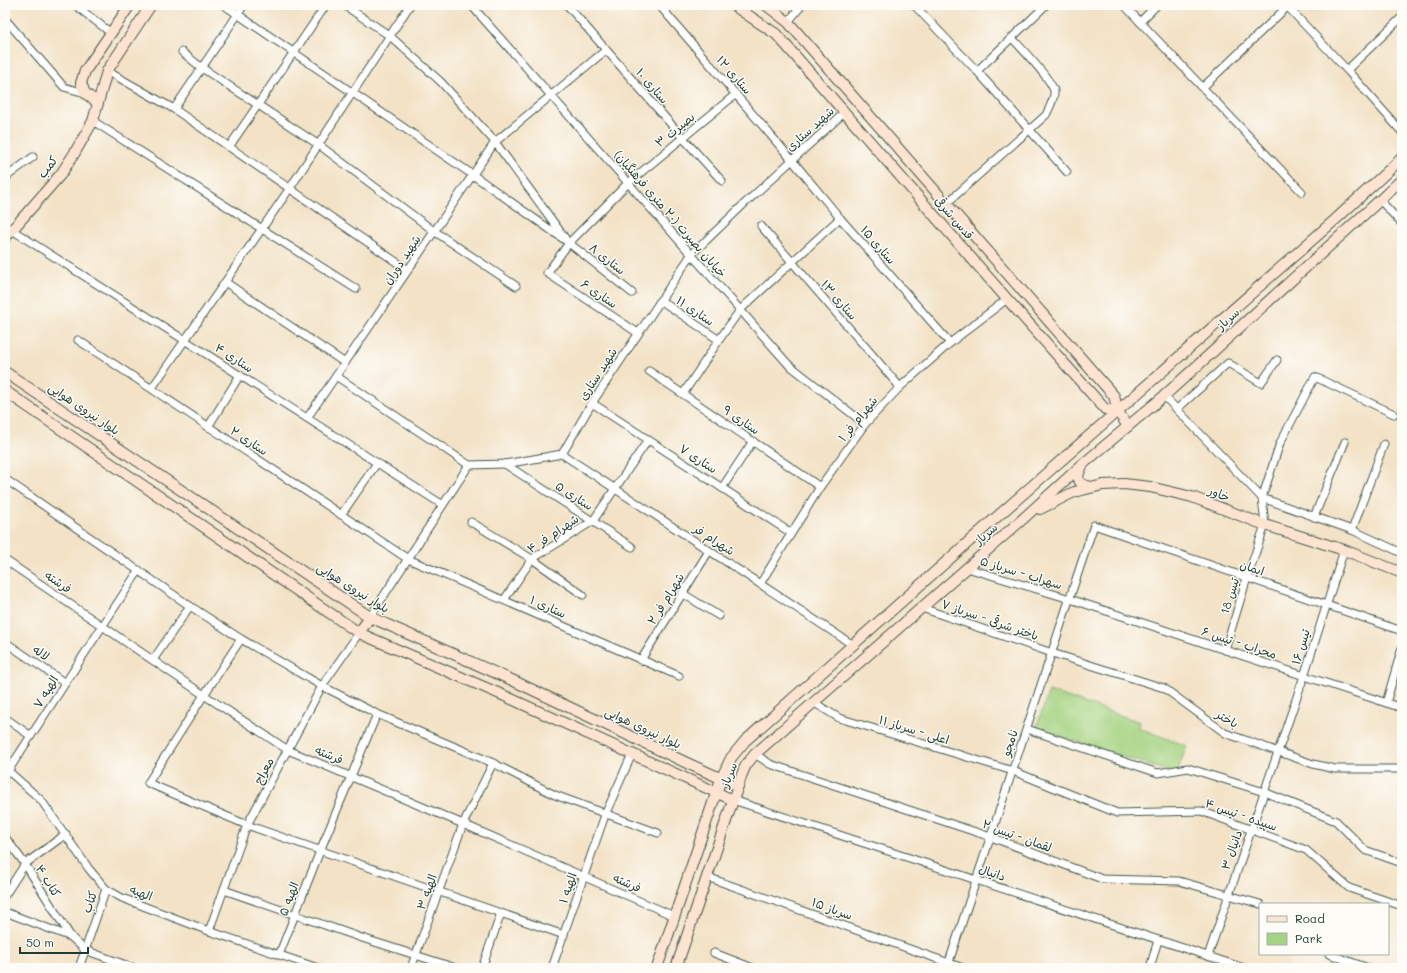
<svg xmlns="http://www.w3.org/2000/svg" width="1407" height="973" font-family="Mali,'Playpen Sans Arabic',sans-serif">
	<rect width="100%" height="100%" fill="#fdfcf7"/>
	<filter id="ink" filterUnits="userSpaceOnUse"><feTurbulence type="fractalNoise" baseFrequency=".025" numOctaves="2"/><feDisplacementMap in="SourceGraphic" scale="8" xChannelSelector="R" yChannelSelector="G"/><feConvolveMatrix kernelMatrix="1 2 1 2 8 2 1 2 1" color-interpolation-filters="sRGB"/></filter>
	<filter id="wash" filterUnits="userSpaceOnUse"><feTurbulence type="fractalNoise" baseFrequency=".012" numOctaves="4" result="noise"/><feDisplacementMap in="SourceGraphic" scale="16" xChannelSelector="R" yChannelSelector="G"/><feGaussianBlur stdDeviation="0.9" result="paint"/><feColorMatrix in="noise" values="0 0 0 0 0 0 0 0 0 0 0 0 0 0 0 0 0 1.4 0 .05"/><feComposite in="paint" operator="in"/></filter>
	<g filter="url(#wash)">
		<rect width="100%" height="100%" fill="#f3e2c6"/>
		<path fill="#a5d381" stroke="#62885a" d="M1049,691L1140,722L1139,728L1187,746L1176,774L1036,728Z"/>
	</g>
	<g filter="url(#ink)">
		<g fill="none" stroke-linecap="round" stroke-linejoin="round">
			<defs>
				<g id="street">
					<path d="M75,5L111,33"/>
					<path d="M224,5L473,175L569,243L632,293"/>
					<path d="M344,5L390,36L441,82L495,142L565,238"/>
					<path d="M471,5L788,364L865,424"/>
					<path d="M567,5L683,138L722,181"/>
					<path d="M659,5L792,160L840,218L950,343"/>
					<path d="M914,5L977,71L1067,172"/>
					<path d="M1124,5L1302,192"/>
					<path d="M1286,5L1347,70L1402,132"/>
					<path d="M5,19L64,87L85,93"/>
					<path d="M788,22L802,5"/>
					<path d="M1140,22L1157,5"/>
					<path d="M182,52L202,68L319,145L434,231L516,286"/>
					<path d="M1347,70L1402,17"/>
					<path d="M107,71L174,109L408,270"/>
					<path d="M977,71L1046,5"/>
					<path d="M1202,88L1287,7"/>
					<path d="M174,109L244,5"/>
					<path d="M93,121L356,289"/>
					<path d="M229,147L326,5"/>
					<path d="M5,178L33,157"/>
					<path d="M1380,200L1402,224"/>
					<path d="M947,203L1046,115C1049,108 1055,99 1054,91C1052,80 1021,48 1012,38"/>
					<path d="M761,226L900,387"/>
					<path d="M12,230L443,505"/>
					<path d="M225,282L345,363"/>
					<path d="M660,300L719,340"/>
					<path d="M638,333L547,273L569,243L628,183L736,94"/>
					<path d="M78,340L408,559L679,676"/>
					<path d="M649,371L820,487"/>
					<path d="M152,388L290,188L410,5"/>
					<path d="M683,394L719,340L740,310L840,218"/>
					<path d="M1164,396L1262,498L1352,530L1402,553"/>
					<path d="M592,403L791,533"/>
					<path d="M1177,409L1228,363L1261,383L1277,360"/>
					<path d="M307,418L336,376"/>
					<path d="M208,427L240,375"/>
					<path d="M562,454L853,645"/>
					<path d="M505,464L632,547"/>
					<path d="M469,465L336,376L495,142L606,50"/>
					<path d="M5,479L190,606L241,639L322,686L377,714L493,763L555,795L658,833"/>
					<path d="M722,488L753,441"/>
					<path d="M341,515L377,463"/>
					<path d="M1314,517L1345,442"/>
					<path d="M471,522L532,559L583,595"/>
					<path d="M1352,530L1384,444"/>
					<path d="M5,560L204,695L288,750L463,824L674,916"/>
					<path d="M967,568L1070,599L1402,708"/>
					<path d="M760,584L820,487L865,424L900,387L950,343L1007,299"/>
					<path d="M682,593L719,616"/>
					<path d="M504,600L532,559L593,521L648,440"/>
					<path d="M922,608L1052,653L1164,688L1225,733L1313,764L1335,769H1402"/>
					<path d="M370,617L469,465L505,464L562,454L592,403L691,255L743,205L845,112"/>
					<path d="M241,639L204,695L148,783L247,825L564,935"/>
					<path d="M5,642L65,683"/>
					<path d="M1225,650L1247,578L1265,525L1262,498L1280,443L1315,377L1394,414"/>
					<path d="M153,660L190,606"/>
					<path d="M641,660L709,551"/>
					<path d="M813,702L839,718L1013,771L1117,813L1201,811L1306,850L1349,888L1402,906"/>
					<path d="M1386,703L1402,648"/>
					<path d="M5,718L31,736"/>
					<path d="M1027,729L1158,773L1188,768L1264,792L1336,821L1365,850L1402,863"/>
					<path d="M755,754L770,764L991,837L1102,879L1179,881L1260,904"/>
					<path d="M5,768L41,800L89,869L106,889L122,898L209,931L318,968"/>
					<path d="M8,771L139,570"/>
					<path d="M733,800L1244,968"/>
					<path d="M5,837L25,864L71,937L85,950L134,968"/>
					<path d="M707,877L963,968"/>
					<path d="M224,890L359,937L456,968"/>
					<path d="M5,895L25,864L66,834"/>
					<path d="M5,912L71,937"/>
					<path d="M209,931L247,825L322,686L359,633"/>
					<path d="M714,953L753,968"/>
					<path d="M1329,954L1368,968"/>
					<path d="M279,955L320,851L377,714"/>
					<path d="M1208,956L1304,676L1344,550"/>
					<path d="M79,968L106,889"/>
					<path d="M411,968L463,824L493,763"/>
					<path d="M482,968L501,913"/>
					<path d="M552,968L605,815L632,754"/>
					<path d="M947,968L1094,525L1402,631"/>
					<path d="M1150,968L1158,940"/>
				</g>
				<g id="secondary">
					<path d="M733,5L776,34L785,44L1007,299L1105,409L1118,412"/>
					<path d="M766,5L788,22L1114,396L1118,412L1128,426"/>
					<path d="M98,103L85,93L81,83L85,71L130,5"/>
					<path d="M5,238L61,174L74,154L93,121L107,71L151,5"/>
					<path d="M5,372L370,617L514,681L689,764L738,786"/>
					<path d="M5,391L359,633L507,697L733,800"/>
					<path d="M1082,466C1075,480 1078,485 1093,487"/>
					<path d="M1040,509L1074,492L1103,485L1124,484L1150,487L1192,497L1265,525L1344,550L1402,573"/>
					<path d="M359,633L370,617"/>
					<path d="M657,968L721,779L731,758L745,741L982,530L1336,219L1402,158"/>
					<path d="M676,968L742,774L746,765L755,754L1025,517L1083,464L1164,396L1380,200L1402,179"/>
				</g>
			</defs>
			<use href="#street" stroke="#3f564a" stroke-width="9"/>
			<use href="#secondary" stroke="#3f564a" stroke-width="12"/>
			<use href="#street" stroke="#fff" stroke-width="7"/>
			<use href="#secondary" stroke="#fee3d1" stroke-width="10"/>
		</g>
	</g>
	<g text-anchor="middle" stroke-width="3" stroke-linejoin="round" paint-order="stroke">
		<g font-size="12" fill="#1f3d34" stroke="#fdfcf7">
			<text transform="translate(734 75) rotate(49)" y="4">ستاری ۱۲</text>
			<text transform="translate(652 86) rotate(49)" y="4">ستاری ۱۰</text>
			<text transform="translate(810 129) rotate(-42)" y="4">شهید ستاری</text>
			<text transform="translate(675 130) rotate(-39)" y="4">بصیرت ۳</text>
			<text transform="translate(48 167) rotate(-52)" y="4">کمب</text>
			<text transform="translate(670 214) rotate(49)" y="4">خیابان بصیرت (۲۰ متری فرهنگیان)</text>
			<text transform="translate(954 218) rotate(49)" y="4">قدس شرقی</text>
			<text transform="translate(878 245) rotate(49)" y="4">ستاری ۱۵</text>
			<text transform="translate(607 259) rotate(38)" y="4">ستاری ۸</text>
			<text transform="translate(402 260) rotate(-56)" y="4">شهید دوران</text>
			<text transform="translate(599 294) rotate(34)" y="4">ستاری ۶</text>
			<text transform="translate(839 300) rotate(49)" y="4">ستاری ۱۳</text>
			<text transform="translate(695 311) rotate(34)" y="4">ستاری ۱۱</text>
			<text transform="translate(1228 319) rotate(-42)" y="4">سرباز</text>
			<text transform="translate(234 358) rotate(33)" y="4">ستاری ۴</text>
			<text transform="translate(598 374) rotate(-57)" y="4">شهید ستاری</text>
			<text transform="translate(84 409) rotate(34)" y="4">بلوار نیروی هوایی</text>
			<text transform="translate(858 419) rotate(-51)" y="4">شهرام فر ۱</text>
			<text transform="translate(741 420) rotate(34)" y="4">ستاری ۹</text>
			<text transform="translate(249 441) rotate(33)" y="4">ستاری ۲</text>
			<text transform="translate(698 459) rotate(33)" y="4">ستاری ۷</text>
			<text transform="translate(1219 494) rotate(21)" y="4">خاور</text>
			<text transform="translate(574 496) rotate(33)" y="4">ستاری ۵</text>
			<text transform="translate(553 534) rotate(-34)" y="4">شهرام فر ۴</text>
			<text transform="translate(986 534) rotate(-41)" y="4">سرباز</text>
			<text transform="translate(714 540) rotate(33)" y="4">شهرام فر</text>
			<text transform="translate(1252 568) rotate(19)" y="4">ایمان</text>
			<text transform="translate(1021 573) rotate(17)" y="4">سهراب - سرباز ۵</text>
			<text transform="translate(58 582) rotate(34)" y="4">فرشته</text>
			<text transform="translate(353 588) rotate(32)" y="4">بلوار نیروی هوایی</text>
			<text transform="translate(1230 596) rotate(-73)" y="4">تیس 18</text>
			<text transform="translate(666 599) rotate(-58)" y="4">شهرام فر ۲</text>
			<text transform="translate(548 607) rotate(24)" y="4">ستاری ۱</text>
			<text transform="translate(990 620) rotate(19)" y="4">باختر شرقی - سرباز ۷</text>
			<text transform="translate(1239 643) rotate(18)" y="4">محراب - تیس ۶</text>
			<text transform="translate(1301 647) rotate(-73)" y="4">تیس ۱۶</text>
			<text transform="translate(41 653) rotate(35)" y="4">لاله</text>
			<text transform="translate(46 692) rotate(-58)" y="4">الهیه ۷</text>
			<text transform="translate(1227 719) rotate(30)" y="4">باختر</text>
			<text transform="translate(643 728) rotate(25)" y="4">بلوار نیروی هوایی</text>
			<text transform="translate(914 730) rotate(17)" y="4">اعلی - سرباز ۱۱</text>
			<text transform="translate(1010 743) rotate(-72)" y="4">نامجو</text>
			<text transform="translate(329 755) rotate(23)" y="4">فرشته</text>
			<text transform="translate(264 771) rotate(-61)" y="4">معراج</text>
			<text transform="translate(729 775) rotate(-68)" y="4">سرباز</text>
			<text transform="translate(1241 815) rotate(19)" y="4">سپیده - تیس ۴</text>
			<text transform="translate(1017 836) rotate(20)" y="4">لقمان - تیس ۲</text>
			<text transform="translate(1232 850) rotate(-71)" y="4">دانیال ۳</text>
			<text transform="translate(992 873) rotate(18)" y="4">دانیال</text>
			<text transform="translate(48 881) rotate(58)" y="4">کتاب ۴</text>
			<text transform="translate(627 883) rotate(24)" y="4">فرشته</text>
			<text transform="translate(568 888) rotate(-71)" y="4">الهیه ۱</text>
			<text transform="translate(427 892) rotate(-70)" y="4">الهیه ۳</text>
			<text transform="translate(141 893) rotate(21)" y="4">الهیه</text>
			<text transform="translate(289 899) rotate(-69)" y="4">الهیه ۵</text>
			<text transform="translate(90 902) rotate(-71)" y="4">کتاب</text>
			<text transform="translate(832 909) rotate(20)" y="4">سرباز ۱۵</text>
		</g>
	</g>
	<rect width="1407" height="973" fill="none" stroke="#fdfcf7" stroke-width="20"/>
	<rect x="1259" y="903" width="130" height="52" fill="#fdfcf7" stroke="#a4b0a9"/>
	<rect x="1267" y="916" width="20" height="6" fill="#fee3d1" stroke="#a4b0a9"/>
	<text x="1295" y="923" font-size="12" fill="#1f3d34">Road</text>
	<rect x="1267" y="933" width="20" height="12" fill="#a5d381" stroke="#a4b0a9"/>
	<text x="1295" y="943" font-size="12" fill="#1f3d34">Park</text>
	<path d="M20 947v6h68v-6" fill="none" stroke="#1f3d34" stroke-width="2"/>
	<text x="26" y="947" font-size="12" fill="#1f3d34" stroke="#fdfcf7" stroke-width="3" paint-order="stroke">50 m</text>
</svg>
